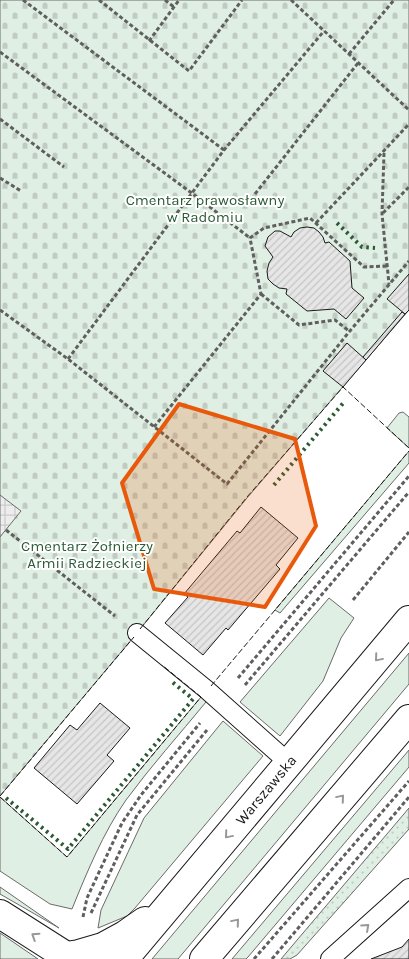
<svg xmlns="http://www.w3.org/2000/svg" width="409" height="959" font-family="Karla,sans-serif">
	<defs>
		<pattern id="cemetery-stones" width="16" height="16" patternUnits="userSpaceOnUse" patternTransform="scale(1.25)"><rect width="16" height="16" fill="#e0efe3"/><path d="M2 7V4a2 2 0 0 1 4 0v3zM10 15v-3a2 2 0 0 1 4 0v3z" fill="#c0ccc2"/></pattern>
		<pattern id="garden-dots" width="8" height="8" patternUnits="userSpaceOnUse" patternTransform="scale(1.25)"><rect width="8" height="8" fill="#e0efe3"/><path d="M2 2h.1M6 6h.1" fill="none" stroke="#c0ccc2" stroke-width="1.8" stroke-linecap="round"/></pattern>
		<pattern id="plaza-grid" width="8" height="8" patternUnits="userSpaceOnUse" patternTransform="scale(1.25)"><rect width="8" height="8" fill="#ededed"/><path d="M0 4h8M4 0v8" fill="none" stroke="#cbcbcb"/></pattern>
		<pattern id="building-hatch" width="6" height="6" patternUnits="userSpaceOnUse" patternTransform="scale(1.25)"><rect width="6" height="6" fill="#e6e6e6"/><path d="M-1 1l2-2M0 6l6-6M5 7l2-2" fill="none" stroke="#c5c5c5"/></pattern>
	</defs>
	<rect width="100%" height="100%" fill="#fff"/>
	<g fill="#e0efe3" stroke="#6a6a6a">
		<path d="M403,412L409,417V448L387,428L399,413Z"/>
		<path d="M409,451V463L280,613L275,610Z"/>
		<path d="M329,598L354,618L341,638L323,681L280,736L240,702Z"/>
		<path d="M409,653V684L178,959H152Z"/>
		<path d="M201,697L206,702C179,735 151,766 126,800C103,833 87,872 72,909L50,904L0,871V797L67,857Z"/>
		<path d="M223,721L263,756L135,908L127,916L98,928L101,910L144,818Z"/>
		<path d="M409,750V767L248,957L246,959H232Z"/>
		<path d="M0,887L59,928L0,894Z"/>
		<path d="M0,933L38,959H0Z"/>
	</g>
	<path fill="url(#cemetery-stones)" stroke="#6a6a6a" d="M0,0H409V310L247,498L132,639L0,796Z"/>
	<path fill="url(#garden-dots)" stroke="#6a6a6a" d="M409,808V829L297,955L290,959H281Z"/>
	<path fill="url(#plaza-grid)" stroke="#6a6a6a" d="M0,495L21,511L0,537Z"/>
	<g fill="url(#building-hatch)" stroke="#1a1a1a">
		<path d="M307,227L314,228L319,232L323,237L325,243L329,242L350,261L352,288L364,298L346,319L334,309L307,311L286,294L287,289L279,288L273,284L268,279L267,271L269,263L273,257L265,246L268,237L275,231H280L291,237L294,232L300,228Z"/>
		<path d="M409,274V310L405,314L387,299Z"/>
		<path d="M402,312L405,314L366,360L363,357Z"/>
		<path d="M347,343L366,360L343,387L323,371Z"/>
		<path d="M261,507L298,538L276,565L280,569L228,630L226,628L203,655L165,623L188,597L184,594L237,531L240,533Z"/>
		<path d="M100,703L130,728L107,755L114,761L77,804L34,768L70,725L77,730Z"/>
		<path d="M409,939V959H371L402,947Z"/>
	</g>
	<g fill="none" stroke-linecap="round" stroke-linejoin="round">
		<defs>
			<g id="service">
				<path d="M137,633L207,690L289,763"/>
				<path d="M330,959L409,888"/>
			</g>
			<g id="secondary">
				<path d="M0,914L66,956L79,954L103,947L125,935L145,921"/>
				<path d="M124,959L409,620"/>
				<path d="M204,959L409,719"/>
			</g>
		</defs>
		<use href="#service" stroke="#1a1a1a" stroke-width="20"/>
		<use href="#secondary" stroke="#1a1a1a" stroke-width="30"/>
		<g stroke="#5f5f5f" stroke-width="3" stroke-dasharray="4 2.5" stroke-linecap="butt">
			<path d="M23,0L224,150"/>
			<path d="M99,0L189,71L242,0"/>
			<path d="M165,0L174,7"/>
			<path d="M291,0L409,110"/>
			<path d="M149,41L179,0"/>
			<path d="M0,52L193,194L250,238"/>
			<path d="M349,54L394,0"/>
			<path d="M0,119L64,167"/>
			<path d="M384,153L382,214L389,284"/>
			<path d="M0,178L21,191"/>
			<path d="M255,194L358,63"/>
			<path d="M383,213L409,187"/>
			<path d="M316,223L409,124"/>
			<path d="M261,294L299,325L335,320L349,331"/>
			<path d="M0,310L68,359L227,484L349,332L409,261"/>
			<path d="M68,359L224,150L324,31"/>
			<path d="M154,427L261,294L250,238L264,228L310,218L364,267L387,266"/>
			<path d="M6,530L115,616"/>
			<path d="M353,600L409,532"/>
			<path d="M238,678L409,476"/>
			<path d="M245,685L409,492"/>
			<path d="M91,913L137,815L207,730"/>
			<path d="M83,917L87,898L122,823L141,795L200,723"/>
			<path d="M254,959L409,781"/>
			<path d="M272,959L409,797"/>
		</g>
		<use href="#service" stroke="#fff" stroke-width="18"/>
		<use href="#secondary" stroke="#fff" stroke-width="28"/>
		<g stroke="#2b5a34" stroke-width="4" stroke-dasharray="2.5 4" stroke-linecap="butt">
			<path d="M337,223L362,247L375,248"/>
			<path d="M274,485L345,401"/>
			<path d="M6,798L68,849L193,699L171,681"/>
		</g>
		<g stroke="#1a1a1a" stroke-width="1" stroke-dasharray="6 2.5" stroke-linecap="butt">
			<path d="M140,629L247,497L343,387L409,448"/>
			<path d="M211,686L409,451"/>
			<path d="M0,796L134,637"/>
			<path d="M0,797L67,857L201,697L162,665"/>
		</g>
	</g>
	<defs><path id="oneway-chevron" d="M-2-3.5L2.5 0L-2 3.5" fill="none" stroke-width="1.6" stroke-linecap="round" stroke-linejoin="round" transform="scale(1.25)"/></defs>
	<g stroke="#989898">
		<use href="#oneway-chevron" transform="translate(378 658) rotate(130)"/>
		<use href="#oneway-chevron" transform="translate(341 798) rotate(-50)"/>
		<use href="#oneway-chevron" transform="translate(228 835) rotate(130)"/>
		<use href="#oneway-chevron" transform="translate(236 922) rotate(-50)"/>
		<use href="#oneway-chevron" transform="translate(366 927) rotate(-42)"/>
		<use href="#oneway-chevron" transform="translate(35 936) rotate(-147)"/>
	</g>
	<path fill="#e8590c" fill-opacity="0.2" stroke="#e8590c" stroke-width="4" stroke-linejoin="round" d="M179,404L295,439L316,526L265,607L154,589L122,483Z"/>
	<g text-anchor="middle" stroke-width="4" stroke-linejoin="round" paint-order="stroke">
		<g font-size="15" fill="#2b5a34" stroke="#fff">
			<text x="205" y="205">Cmentarz prawosławny<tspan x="205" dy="17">w Radomiu</tspan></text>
			<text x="87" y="551">Cmentarz Żołnierzy<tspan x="87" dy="17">Armii Radzieckiej</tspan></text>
		</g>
		<g font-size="15" fill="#1a1a1a" stroke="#fff">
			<text transform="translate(266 790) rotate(-50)" y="5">Warszawska</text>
		</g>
	</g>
</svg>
